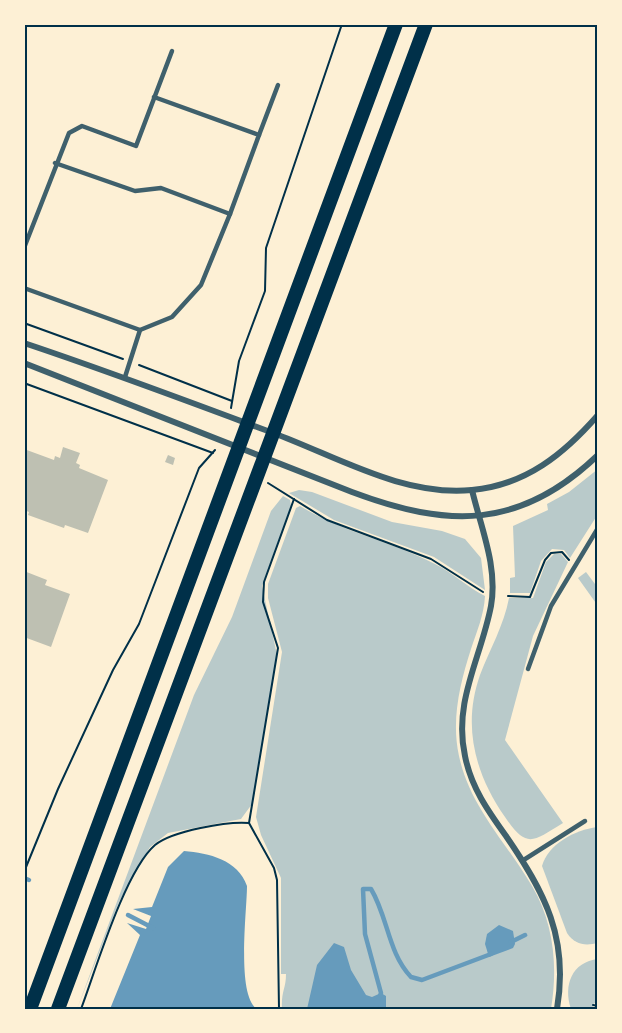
<svg xmlns="http://www.w3.org/2000/svg" width="622" height="1033" font-family="Arial,sans-serif">
	<rect width="100%" height="100%" fill="#fdf0d5"/>
	<g fill="#b9caca">
		<path d="M598,469V514L570,558L564,550L552,549L541,561L530,593H510V578L515,577L513,526L548,510L547,504L569,492Z"/>
		<path d="M299,490L312,492L392,522L442,531L465,539L481,558L485,590L434,557L334,520L289,493Z"/>
		<path d="M283,496L290,500L291,506L262,586L277,655L252,804L241,819L168,833L150,847L119,902L77,1009L194,695L232,617L271,511Z"/>
		<path d="M300,506C344,533 391,541 435,564C453,573 467,587 485,596C484,615 477,631 471,649C460,683 451,720 459,756C470,807 506,842 532,886C554,923 558,967 551,1009H282C281,991 286,989 286,974H281V878L261,835L256,817L282,652L268,598V584L296,508Z"/>
		<path d="M554,554H561L568,562L533,636L505,740L563,823C532,842 527,849 505,817C475,774 462,726 480,675C490,649 504,625 509,598H533L546,562Z"/>
		<path d="M586,572L598,588V606L578,578Z"/>
		<path d="M597,827L598,943C585,946 575,945 567,933L542,866C548,844 575,830 597,827Z"/>
		<path d="M598,959V1005L594,1003L592,1009H571C563,985 572,962 598,959Z"/>
	</g>
	<g fill="#669bbc">
		<path d="M184,851C209,853 238,860 247,886C247,911 236,995 257,1009H110L140,935L127,923L146,929L151,916L133,909L152,907L168,867Z"/>
		<path d="M499,925L513,931L515,944L513,948L489,957L485,944L487,934Z"/>
		<path d="M334,943L344,947L351,970L366,995L372,997L381,993L386,996V1008L307,1009L317,965Z"/>
	</g>
	<g fill="none" stroke-linecap="round" stroke-linejoin="round">
		<g stroke="#669bbc" stroke-width="4.5">
			<path d="M24,878L29,880"/>
			<path d="M128,915L153,928"/>
			<path d="M511,942L525,935"/>
			<path d="M375,1009L381,993L365,934L363,889H371C388,917 388,953 411,977L422,980L491,954"/>
		</g>
	</g>
	<g fill="#bec0b2">
		<path d="M63,447L80,453L76,463L80,465L79,468L108,480L88,533L65,525L64,528L28,515L29,512L24,510V449L54,460L55,456L60,458Z"/>
		<path d="M168,455L175,458L173,465L165,462Z"/>
		<path d="M24,571L47,580L45,585L70,594L51,647L24,637Z"/>
	</g>
	<g fill="none" stroke-linecap="round" stroke-linejoin="round">
		<g stroke="#003049" stroke-width="2">
			<path d="M24,323L123,359"/>
			<path d="M139,365L232,401"/>
			<path d="M24,383L213,453"/>
			<path d="M231,408L239,361L265,291L266,248L342,24"/>
			<path d="M268,483L327,520L431,559L483,592"/>
			<path d="M508,596L530,597L545,560L551,553L562,552L569,560"/>
			<path d="M597,819L598,821"/>
			<path d="M24,872L58,789L113,670L139,624L199,468L215,450"/>
			<path d="M593,1005L598,1006"/>
			<path d="M81,1009C96,969 125,871 155,845C172,831 228,821 249,823"/>
			<path d="M279,1009L277,880L274,868L249,823L278,648L263,602L264,582L294,499"/>
		</g>
		<g stroke="#3f606c" stroke-width="4.5">
			<path d="M154,97L259,135L230,214"/>
			<path d="M259,135L278,85"/>
			<path d="M55,163L135,191L161,188L230,214L201,285L172,317L140,330L125,377"/>
			<path d="M24,248L69,133L82,126L136,146L172,51"/>
			<path d="M24,288L140,330"/>
			<path d="M528,669L551,606L598,528"/>
			<path d="M522,861L585,821"/>
		</g>
		<g stroke="#3f606c" stroke-width="6">
			<path d="M24,343C108,371 190,402 273,433C336,456 403,497 472,490C526,485 564,454 598,415"/>
			<path d="M24,363L352,492C448,528 520,530 598,455"/>
			<path d="M472,490C481,528 498,567 491,606C481,658 453,702 465,756C471,787 488,811 506,836C545,893 569,938 557,1009"/>
		</g>
		<g stroke="#003049" stroke-width="14">
			<path d="M30,1009L396,24"/>
			<path d="M58,1009L426,24"/>
		</g>
	</g>
	<rect width="622" height="1033" fill="none" stroke="#fdf0d5" stroke-width="51"/>
	<rect x="26" y="26" width="570" height="982" fill="none" stroke="#003049" stroke-width="2"/>
</svg>
